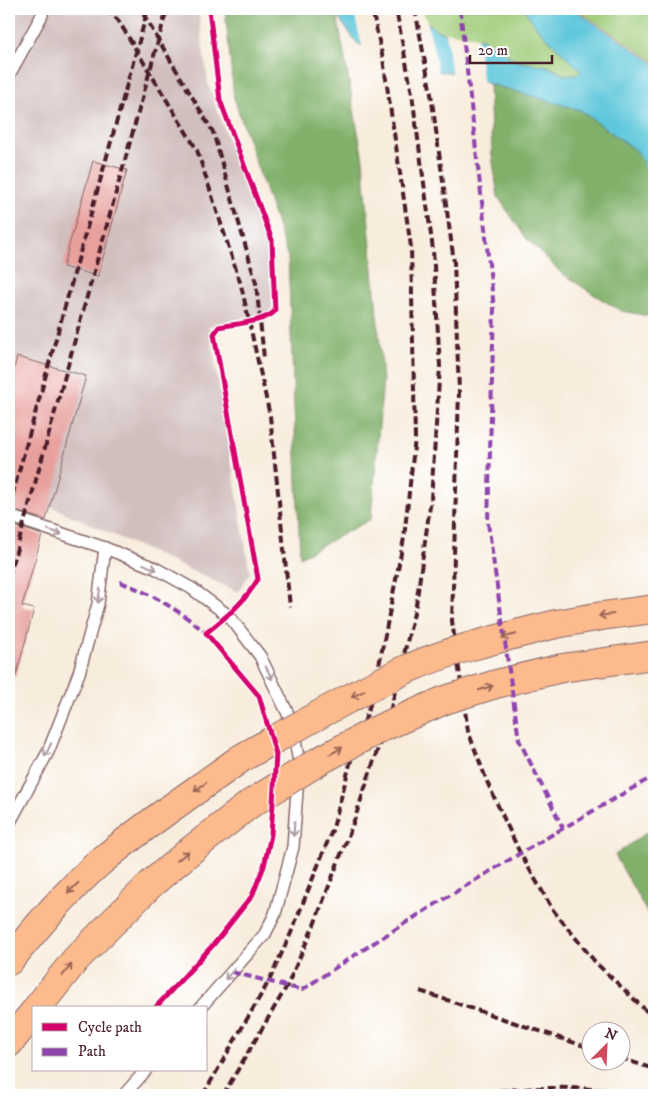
<svg xmlns="http://www.w3.org/2000/svg" width="663" height="1104" font-family="'IM FELL DW Pica',serif">
	<rect width="100%" height="100%" fill="#fff"/>
	<filter id="ink" filterUnits="userSpaceOnUse"><feTurbulence type="fractalNoise" baseFrequency=".02" numOctaves="2"/><feDisplacementMap in="SourceGraphic" scale="10" xChannelSelector="R" yChannelSelector="G"/><feConvolveMatrix kernelMatrix="1 2 1 2 8 2 1 2 1" color-interpolation-filters="sRGB"/></filter>
	<filter id="wash" filterUnits="userSpaceOnUse"><feTurbulence type="fractalNoise" baseFrequency=".0096" numOctaves="4" result="noise"/><feDisplacementMap in="SourceGraphic" scale="20" xChannelSelector="R" yChannelSelector="G"/><feGaussianBlur stdDeviation="1.12" result="paint"/><feColorMatrix in="noise" values="0 0 0 0 0 0 0 0 0 0 0 0 0 0 0 0 0 1.4 0 .05"/><feComposite in="paint" operator="in"/></filter>
	<g filter="url(#wash)">
		<rect width="100%" height="100%" fill="#f8ecdc"/>
		<path fill="#d1bfbe" d="M9,9H198L208,84L266,246L274,312L209,326L250,573L238,592L9,487Z"/>
		<g fill="#a0cc79" stroke="#757652">
			<path d="M420,9H524L538,29L582,71L576,75H564L555,70L546,66L516,61L483,39L448,35L434,29L421,16Z"/>
			<path d="M576,9H654V61Z"/>
		</g>
		<g fill="#80b069" stroke="#65684a">
			<path d="M225,9H336L363,160L383,379L371,519L300,557L288,257L234,98Z"/>
			<path d="M489,84L580,110L638,152L654,190V317L621,311L590,292L559,271L526,238L498,197L492,155Z"/>
			<path d="M654,827V925L615,855Z"/>
		</g>
		<path fill="#5fc7db" stroke="#547383" d="M332,9H420L421,16L434,29L448,35L483,39L516,61L546,66L555,70L564,75H576L581,71L538,29L524,9H573L654,63V190L638,152L580,110L448,72L411,70L357,43Z"/>
		<g fill="#f8ecdc">
			<path d="M353,9H423V15L426,17L439,74L410,72L363,49Z"/>
			<path d="M446,32L477,37L483,85L452,76Z"/>
		</g>
		<g id="blocks">
			<g fill="#e8a09d">
				<path d="M93,161L127,170L98,276L63,267Z"/>
				<path d="M17,357L86,376L46,520L9,509V388Z"/>
				<path d="M9,524L42,535L22,606L34,609L16,676H9Z"/>
			</g>
		</g>
	</g>
	<g filter="url(#ink)">
		<use href="#blocks" fill-opacity="0" stroke="#876769" stroke-width="1"/>
		<g fill="none" stroke-linecap="round" stroke-linejoin="round">
			<defs>
				<g id="service">
					<path d="M9,75L42,15"/>
					<path d="M9,516L105,548L155,568L191,588L229,616L260,656L291,720L299,762L293,847L275,914L265,934L200,1008"/>
					<path d="M9,824L48,752L79,673L98,604L105,548"/>
					<path d="M124,1095L146,1070"/>
				</g>
				<g id="primary">
					<path d="M556,624L602,616L654,609"/>
					<path d="M562,668L654,655"/>
					<path d="M9,961C37,927 66,892 99,863C144,825 193,793 240,759"/>
					<path d="M37,1008L76,959L151,884L190,851L250,804"/>
					<path d="M9,1043L34,1012"/>
				</g>
			</defs>
			<use href="#service" stroke="#876769" stroke-width="14"/>
			<use href="#primary" stroke="#876769" stroke-width="30"/>
			<use href="#service" stroke="#fff" stroke-width="11"/>
			<use href="#primary" stroke="#fcba8d" stroke-width="28"/>
			<g stroke="#4a1f2b" stroke-width="4" stroke-dasharray="8 4" stroke-linecap="butt">
				<path d="M106,9L118,20L197,150L241,285L270,416L290,607"/>
				<path d="M415,9L431,94L454,262L459,391L452,621L468,731L488,784L520,853L553,910L596,963L654,1018"/>
				<path d="M143,14L213,132L256,283L264,358"/>
				<path d="M9,507L148,9"/>
				<path d="M9,577L167,9"/>
				<path d="M420,991L590,1048"/>
				<path d="M620,1058L654,1069"/>
				<path d="M203,1095L269,981L291,933L333,828L350,764L373,696L404,538L415,438L411,247L383,59L372,9"/>
				<path d="M223,1095L287,986L314,925L355,818L390,712L416,605L431,499L440,366L433,250L412,94L396,9"/>
				<path d="M464,1095C494,1091 524,1088 553,1088C587,1087 621,1092 654,1095"/>
			</g>
			<defs>
				<g id="primary-bridge">
					<path d="M240,759C295,728 350,696 407,669C455,648 506,637 556,624"/>
					<path d="M250,804L319,761L381,728L445,700L496,684L562,668"/>
				</g>
			</defs>
			<use href="#primary-bridge" stroke="#876769" stroke-width="30" stroke-linecap="butt"/>
			<use href="#primary-bridge" stroke="#fcba8d" stroke-width="28"/>
			<g stroke="#8e44ad" stroke-width="4" stroke-dasharray="8 4" stroke-linecap="butt">
				<path d="M460,9L494,308L488,523L519,740L563,828"/>
				<path d="M120,582C153,594 180,611 206,633"/>
				<path d="M232,972L302,990C416,913 535,844 654,776"/>
			</g>
			<defs>
				<path id="cycleway" d="M155,1008L214,944L252,896L264,866L271,835L276,754L259,696L206,633C226,617 245,602 258,579L214,334L219,327C234,324 265,322 275,311L272,240L220,100L209,9"/>
			</defs>
			<use href="#cycleway" stroke="#fff" stroke-width="8"/>
			<use href="#cycleway" stroke="#d6006c" stroke-width="5"/>
		</g>
		<defs><path id="oneway-shaft" d="M-6 0H5M1.5-3L5.5 0L1.5 3" fill="none" stroke-width="1.6" stroke-linecap="round" stroke-linejoin="round" transform="scale(1.25)"/></defs>
		<g stroke="#ae9aa0">
			<use href="#oneway-shaft" transform="translate(55 532) rotate(19)"/>
			<use href="#oneway-shaft" transform="translate(150 567) rotate(24)"/>
			<use href="#oneway-shaft" transform="translate(99 596) rotate(98)"/>
			<use href="#oneway-shaft" transform="translate(269 673) rotate(63)"/>
			<use href="#oneway-shaft" transform="translate(48 750) rotate(115)"/>
			<use href="#oneway-shaft" transform="translate(294 829) rotate(93)"/>
			<use href="#oneway-shaft" transform="translate(230 974) rotate(131)"/>
		</g>
		<g stroke="#9a6557">
			<use href="#oneway-shaft" transform="translate(606 615) rotate(172)"/>
			<use href="#oneway-shaft" transform="translate(509 636) rotate(166)"/>
			<use href="#oneway-shaft" transform="translate(486 688) rotate(-18)"/>
			<use href="#oneway-shaft" transform="translate(358 694) rotate(153)"/>
			<use href="#oneway-shaft" transform="translate(336 751) rotate(-29)"/>
			<use href="#oneway-shaft" transform="translate(200 787) rotate(145)"/>
			<use href="#oneway-shaft" transform="translate(183 856) rotate(-40)"/>
			<use href="#oneway-shaft" transform="translate(73 888) rotate(136)"/>
			<use href="#oneway-shaft" transform="translate(67 970) rotate(-52)"/>
		</g>
	</g>
	<rect width="663" height="1104" fill="none" stroke="#fff" stroke-width="30"/>
	<rect x="32" y="1006" width="175" height="65" fill="#ffffff" stroke="#b7a5aa"/>
	<rect x="42" y="1023" width="25" height="8" fill="#d6006c" stroke="#b7a5aa"/>
	<text x="78" y="1032" font-size="15" fill="#4a1f2b">Cycle path</text>
	<rect x="42" y="1048" width="25" height="8" fill="#8e44ad" stroke="#b7a5aa"/>
	<text x="78" y="1056" font-size="15" fill="#4a1f2b">Path</text>
	<g transform="translate(606 1046) rotate(24)"><circle r="24" fill="#ffffff" stroke="#b7a5aa"/>
	<path d="M0-4L9 19L0 12L-9 19Z" fill="#d1495b"/>
	<text y="-8" font-size="14" font-weight="bold" text-anchor="middle" fill="#4a1f2b">N</text>
	</g>
	<path d="M470 55v8h82v-8" fill="none" stroke="#4a1f2b" stroke-width="2.5"/>
	<text x="478" y="55" font-size="15" fill="#4a1f2b" stroke="#ffffff" stroke-width="4" paint-order="stroke">20 m</text>
</svg>
